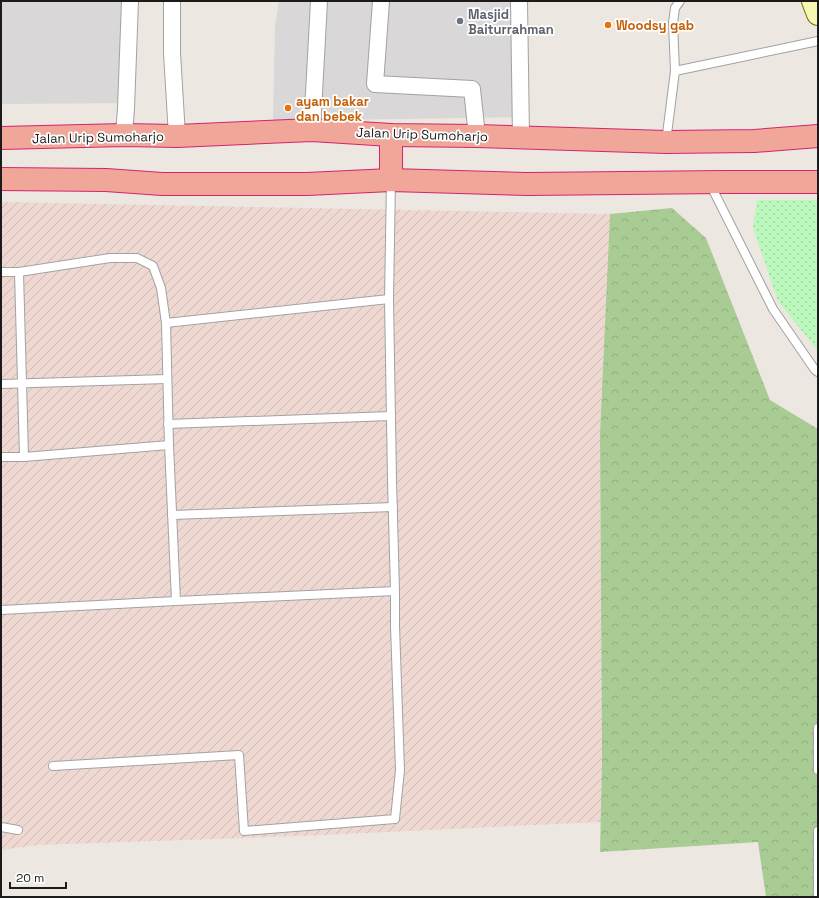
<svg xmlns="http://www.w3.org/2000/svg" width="819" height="898" font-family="'Space Grotesk',sans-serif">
	<defs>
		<pattern id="military-furrows" width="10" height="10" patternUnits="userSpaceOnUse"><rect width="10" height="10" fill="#efd8d2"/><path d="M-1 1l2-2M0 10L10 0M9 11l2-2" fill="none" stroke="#ccb9b4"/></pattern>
		<pattern id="forest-crowns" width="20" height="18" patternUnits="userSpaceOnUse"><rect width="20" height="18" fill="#a8cc94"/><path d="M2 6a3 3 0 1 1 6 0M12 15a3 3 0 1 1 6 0" fill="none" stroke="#90af7f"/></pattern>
		<pattern id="park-dots" width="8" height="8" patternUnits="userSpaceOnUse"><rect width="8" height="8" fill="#bbf8bb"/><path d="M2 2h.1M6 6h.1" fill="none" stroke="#a0d4a0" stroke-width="1.8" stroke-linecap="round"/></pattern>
	</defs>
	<rect width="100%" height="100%" fill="#ece7e0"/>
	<g fill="#d9d7d7">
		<path d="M1,1H132L131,103L1,104Z"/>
		<path d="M279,1H520L527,117L273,121L275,28Z"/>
	</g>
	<path fill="url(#military-furrows)" d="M1,202L610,214L600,434L602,760L601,822L324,835L38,845L1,850Z"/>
	<path fill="url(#forest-crowns)" d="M672,208L706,238L770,400L818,429V897H766L758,842L600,852L602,760L600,434L610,214Z"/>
	<path fill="url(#park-dots)" d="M757,200H818V351L778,301L753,228Z"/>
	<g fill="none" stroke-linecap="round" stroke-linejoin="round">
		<defs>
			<g id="service">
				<path d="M675,71L673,23L675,8L680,1"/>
				<path d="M666,142L675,71L818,41"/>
				<path d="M710,184L773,309L815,370L818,372"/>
				<path d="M1,272H19L110,258H137L153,266L161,288L166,323L169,445L176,601"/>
				<path d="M19,272L24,457"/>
				<path d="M166,323L389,299"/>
				<path d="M1,384L167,379"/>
				<path d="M168,424L391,416"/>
				<path d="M1,457H24L169,445"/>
				<path d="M172,515L393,507"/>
				<path d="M1,610L176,601L395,591"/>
				<path d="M818,728V770"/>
				<path d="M53,766L239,755L244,831L395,819L400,770L395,626V591L392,480L389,299L391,180"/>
				<path d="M1,827L18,830"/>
				<path d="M818,897V831"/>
			</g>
			<g id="minor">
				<path d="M172,1V53L177,136"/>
				<path d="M381,1L375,84L472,89L477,136"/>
				<path d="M519,1L521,137"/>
				<path d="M312,130L319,1"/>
				<path d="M124,135L126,108L130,1"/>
			</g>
			<path id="secondary" d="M813,1L818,14"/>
			<g id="trunk">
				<path d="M391,135V180"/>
				<path d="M1,138L124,135L177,136L312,130L391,135L477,136L666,142L754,141L818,136"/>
				<path d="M1,179L106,180L162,184H307L391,180L527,184L724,182H818"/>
			</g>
		</defs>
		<use href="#service" stroke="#a2a2a2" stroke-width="10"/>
		<use href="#minor" stroke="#a2a2a2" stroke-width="18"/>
		<use href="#secondary" stroke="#6a6e05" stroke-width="24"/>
		<use href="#trunk" stroke="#d3246c" stroke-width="24"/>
		<use href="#service" stroke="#fff" stroke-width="8"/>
		<use href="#minor" stroke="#fff" stroke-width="16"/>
		<use href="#secondary" stroke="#f8f7b2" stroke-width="22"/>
		<use href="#trunk" stroke="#f0a79a" stroke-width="22"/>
	</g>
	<circle fill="#6b7280" stroke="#fff" stroke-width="1.5" cx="460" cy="21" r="4"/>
	<g fill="#e8710a" stroke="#fff" stroke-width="1.5">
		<circle cx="608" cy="25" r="4"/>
		<circle cx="288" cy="108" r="4"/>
	</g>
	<g text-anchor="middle" stroke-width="3.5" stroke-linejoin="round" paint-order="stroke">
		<g font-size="13" font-weight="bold" fill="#5b616d" stroke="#fff" text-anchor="start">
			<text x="468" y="19">Masjid<tspan x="468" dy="15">Baiturrahman</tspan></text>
		</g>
		<g font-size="13" font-weight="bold" fill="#c56008" stroke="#fff" text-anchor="start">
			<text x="616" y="30">Woodsy gab</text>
			<text x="296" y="106">ayam bakar<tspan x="296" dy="15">dan bebek</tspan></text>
		</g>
		<g font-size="13" fill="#1b1b1b" stroke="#fff">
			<text transform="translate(422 134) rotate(2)" y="5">Jalan Urip Sumoharjo</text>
			<text transform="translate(98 137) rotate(-1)" y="5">Jalan Urip Sumoharjo</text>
		</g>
	</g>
	<rect width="819" height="898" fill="none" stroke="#1b1b1b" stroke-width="4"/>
	<path d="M10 882v6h56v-6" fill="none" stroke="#1b1b1b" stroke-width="2"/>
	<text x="16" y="882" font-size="12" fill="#1b1b1b" stroke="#ffffff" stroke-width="3" paint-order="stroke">20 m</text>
</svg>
